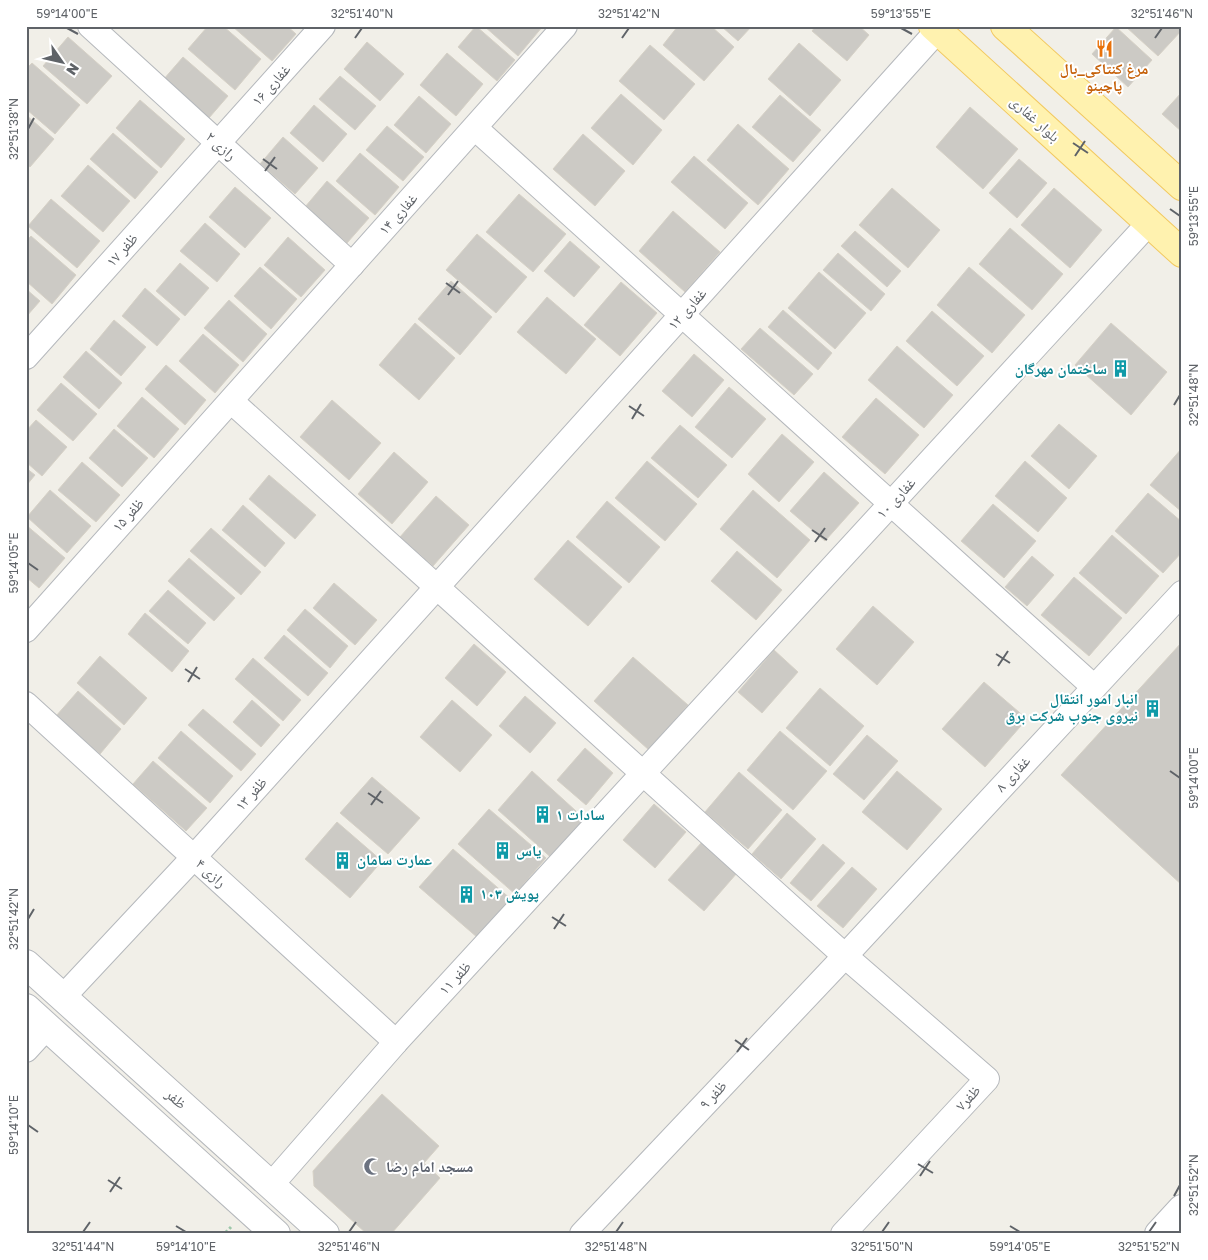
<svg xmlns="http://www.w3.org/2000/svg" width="1208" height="1260" font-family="'Golos Text','Noto Naskh Arabic',sans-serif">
	<rect width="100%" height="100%" fill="#f1efe8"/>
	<g fill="#cccac5" stroke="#d6d1c6">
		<path d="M208,26H223L261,59L235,90L188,49Z"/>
		<path d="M232,26H287L296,34L272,61Z"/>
		<path d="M476,26L515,60L497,81L458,47Z"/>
		<path d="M484,26H543L518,56Z"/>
		<path d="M678,26H711L734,47L704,81L663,45Z"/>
		<path d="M721,26H752L738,41Z"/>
		<path d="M816,26H859L869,35L847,61L812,31Z"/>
		<path d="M1125,26H1182V30L1158,56Z"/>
		<path d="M1116,27L1152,60L1128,87L1092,54Z"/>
		<path d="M68,37L112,76L87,104L43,66Z"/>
		<path d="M367,42L404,74L380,101L344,69Z"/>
		<path d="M799,43L841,80L810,116L768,79Z"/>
		<path d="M650,45L695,84L664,120L619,81Z"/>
		<path d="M447,53L483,84L456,116L420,85Z"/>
		<path d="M183,57L228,96L202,126L157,87Z"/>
		<path d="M32,63L80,105L55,134L26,109V69Z"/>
		<path d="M340,76L376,106L355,130L319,99Z"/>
		<path d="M1182,92V132L1162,114Z"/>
		<path d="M621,94L662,130L633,165L591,128Z"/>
		<path d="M780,95L821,130L793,162L752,127Z"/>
		<path d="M419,96L451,124L426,153L394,125Z"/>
		<path d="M140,100L185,139L161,168L116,128Z"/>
		<path d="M314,105L347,134L323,162L290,133Z"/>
		<path d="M970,107L1018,149L983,189L936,147Z"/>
		<path d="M26,115L54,139L30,167L26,164Z"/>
		<path d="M738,124L789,169L758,205L707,160Z"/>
		<path d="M387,126L424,157L403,181L366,150Z"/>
		<path d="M113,133L158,172L135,199L90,159Z"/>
		<path d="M583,134L625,171L595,206L553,169Z"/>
		<path d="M283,137L318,168L295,194L260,164Z"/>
		<path d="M360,153L399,187L375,215L336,181Z"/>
		<path d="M694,156L748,203L725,229L671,182Z"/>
		<path d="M1019,159L1047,183L1017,218L989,193Z"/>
		<path d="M88,165L130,201L103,232L61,196Z"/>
		<path d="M327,181L369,218L347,243L305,207Z"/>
		<path d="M235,187L271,218L245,248L209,217Z"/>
		<path d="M892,188L940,230L908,268L859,225Z"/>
		<path d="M1054,188L1102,230L1070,268L1021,225Z"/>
		<path d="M519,194L566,234L533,272L486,232Z"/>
		<path d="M51,199L100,241L77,268L28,226Z"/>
		<path d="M673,211L720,252L685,292L639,251Z"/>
		<path d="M205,223L240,254L217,282L180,251Z"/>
		<path d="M1010,228L1063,274L1032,310L979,264Z"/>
		<path d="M855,231L901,271L887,287L841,246Z"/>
		<path d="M477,234L527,277L496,313L446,270Z"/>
		<path d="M31,236L76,275L52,304L26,281V241Z"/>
		<path d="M288,237L325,270L301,297L264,265Z"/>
		<path d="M570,241L600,267L574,297L544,271Z"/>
		<path d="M838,253L885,294L871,311L823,270Z"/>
		<path d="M180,263L209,288L185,316L156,291Z"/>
		<path d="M260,267L297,299L271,329L234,296Z"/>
		<path d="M969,267L1025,315L992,353L937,305Z"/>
		<path d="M819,272L866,313L835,349L788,308Z"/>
		<path d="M451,281L492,317L460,355L418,319Z"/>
		<path d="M621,282L657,313L620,356L584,325Z"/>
		<path d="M145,288L180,319L157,346L122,316Z"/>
		<path d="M26,289L40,301L26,317Z"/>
		<path d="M547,297L596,339L566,374L517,332Z"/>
		<path d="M229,300L267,334L243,362L204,328Z"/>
		<path d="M783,310L832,353L818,370L768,327Z"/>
		<path d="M932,311L984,356L957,386L906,341Z"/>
		<path d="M114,320L146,347L121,376L90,349Z"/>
		<path d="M415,323L455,358L419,400L379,365Z"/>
		<path d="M1111,323L1167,372L1131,415L1075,365Z"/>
		<path d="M760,328L813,374L794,395L741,349Z"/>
		<path d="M203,334L239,365L215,393L179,361Z"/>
		<path d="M897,346L953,395L924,428L868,380Z"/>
		<path d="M86,351L122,383L99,409L63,377Z"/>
		<path d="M694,354L724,380L692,417L662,391Z"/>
		<path d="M166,365L206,400L185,425L145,389Z"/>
		<path d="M61,383L97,414L73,441L37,410Z"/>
		<path d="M729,387L766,419L732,458L695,427Z"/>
		<path d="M142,397L179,429L154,458L117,426Z"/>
		<path d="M876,398L919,435L885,474L842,437Z"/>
		<path d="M332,400L381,443L349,480L300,437Z"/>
		<path d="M36,420L67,447L42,476L26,462V431Z"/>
		<path d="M1059,424L1097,456L1069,489L1031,456Z"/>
		<path d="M680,425L727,465L698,498L651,458Z"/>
		<path d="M114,429L148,458L122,487L89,458Z"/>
		<path d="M782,434L814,462L779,502L748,474Z"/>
		<path d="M1182,448V512L1150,485Z"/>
		<path d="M394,452L428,482L392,524L358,494Z"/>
		<path d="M647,461L697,504L665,541L615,498Z"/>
		<path d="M1025,461L1067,498L1038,532L995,496Z"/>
		<path d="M82,462L120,495L96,522L58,490Z"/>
		<path d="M26,468L35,475L26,486Z"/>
		<path d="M824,472L859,503L825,541L790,511Z"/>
		<path d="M269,475L316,515L295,539L249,499Z"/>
		<path d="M50,490L91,526L67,553L27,517Z"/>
		<path d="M753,490L810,540L777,578L720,529Z"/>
		<path d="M1148,493L1182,522V552L1163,573L1115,531Z"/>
		<path d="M436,496L469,525L433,566L400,537Z"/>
		<path d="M607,501L660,547L629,583L576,537Z"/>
		<path d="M993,504L1036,541L1004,578L961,541Z"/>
		<path d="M243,505L285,543L265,567L222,530Z"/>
		<path d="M26,525L65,558L39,588L26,577Z"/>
		<path d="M211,528L261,572L241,595L190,551Z"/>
		<path d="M1112,535L1159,576L1126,614L1079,573Z"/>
		<path d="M568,540L622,587L588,626L534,579Z"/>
		<path d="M737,551L782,590L756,620L711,581Z"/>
		<path d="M1032,556L1054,575L1027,606L1005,587Z"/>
		<path d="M189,558L235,598L214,621L168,581Z"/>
		<path d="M1074,577L1122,618L1089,656L1041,615Z"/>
		<path d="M334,583L377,620L355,645L313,608Z"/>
		<path d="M168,590L206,623L188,644L149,611Z"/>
		<path d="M873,606L914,642L877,685L836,649Z"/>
		<path d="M305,609L348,646L330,668L287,630Z"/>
		<path d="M145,613L189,651L172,672L128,634Z"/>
		<path d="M284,635L328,673L308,696L264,658Z"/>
		<path d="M1182,642V885L1061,775Z"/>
		<path d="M474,644L506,672L477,706L445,678Z"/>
		<path d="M774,650L798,672L762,713L738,692Z"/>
		<path d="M100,656L147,698L124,725L77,683Z"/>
		<path d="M633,657L688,705L649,750L594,701Z"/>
		<path d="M253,658L301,700L283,721L235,679Z"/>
		<path d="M984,682L1027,719L985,767L942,729Z"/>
		<path d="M820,688L864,726L830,766L786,728Z"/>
		<path d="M78,691L121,729L100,754L56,716Z"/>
		<path d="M525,696L556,723L530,753L499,726Z"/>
		<path d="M252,700L280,725L261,747L233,722Z"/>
		<path d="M452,700L492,735L460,772L420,737Z"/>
		<path d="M203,709L256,754L241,771L188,725Z"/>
		<path d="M181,731L233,776L210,803L158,758Z"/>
		<path d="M780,731L827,771L793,810L747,770Z"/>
		<path d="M867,735L898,761L864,800L833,774Z"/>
		<path d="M585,748L613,773L586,805L557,780Z"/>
		<path d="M153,761L207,808L186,831L133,784Z"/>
		<path d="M532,771L587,821L555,861L498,810Z"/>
		<path d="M897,771L942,809L907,850L862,812Z"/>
		<path d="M739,772L782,810L748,849L705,812Z"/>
		<path d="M372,777L420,818L388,854L340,813Z"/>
		<path d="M654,804L686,832L655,868L623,840Z"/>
		<path d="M489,809L546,858L515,894L458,844Z"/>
		<path d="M787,813L816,839L781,879L752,854Z"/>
		<path d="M337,822L382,861L350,898L305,859Z"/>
		<path d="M702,842L737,873L704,911L668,880Z"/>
		<path d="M823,844L845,863L811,901L790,883Z"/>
		<path d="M453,849L512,900L478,938L419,887Z"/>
		<path d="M852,867L877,889L843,928L817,906Z"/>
		<path d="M382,1094L439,1146L424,1163L440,1178L391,1234H367L314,1186L313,1171Z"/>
	</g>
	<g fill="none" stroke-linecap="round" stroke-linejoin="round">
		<defs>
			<g id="minor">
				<path d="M90,26L352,265"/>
				<path d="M475,128L1094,687"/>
				<path d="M26,357L323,26"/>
				<path d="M231,401L845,956L987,1079L843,1234"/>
				<path d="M26,630L565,26"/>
				<path d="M26,704L396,1042"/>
				<path d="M63,997L194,857L938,30"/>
				<path d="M26,1050L47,1027"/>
				<path d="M271,1185L396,1042L1149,223"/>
				<path d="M582,1234L845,956L1182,593"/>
			</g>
			<g id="tertiary">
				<path d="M26,964L325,1234"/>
				<path d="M26,1008L276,1234"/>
				<path d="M1159,1234L1182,1209"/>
			</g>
			<g id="primary">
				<path d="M933,26L1182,253"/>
				<path d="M1005,26L1182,186"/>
			</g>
		</defs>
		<use href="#minor" stroke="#b5b8bc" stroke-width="26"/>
		<use href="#tertiary" stroke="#b5b8bc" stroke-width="30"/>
		<use href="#primary" stroke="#f2c960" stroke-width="30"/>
		<path stroke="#9cc7a9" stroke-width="3" stroke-dasharray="5 2.5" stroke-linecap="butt" d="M224,1234L231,1227"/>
		<use href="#minor" stroke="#fff" stroke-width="24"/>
		<use href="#tertiary" stroke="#fff" stroke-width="28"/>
		<use href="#primary" stroke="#fff2af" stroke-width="28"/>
	</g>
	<path fill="none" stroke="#5f6368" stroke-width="2" d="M67,28L78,34M901,28L912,34M355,38L362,28M622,38L629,28M1155,38L1162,28M28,129L34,118M1073,143L1088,153M1075,156L1085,141M263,159L277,169M265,171L275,157M1170,209L1180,216M446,283L460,293M448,295L458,281M1174,405L1180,395M629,406L644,416M632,419L641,404M812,530L827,540M815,542L825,528M28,563L38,570M996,654L1010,663M998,666L1008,651M185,669L200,679M188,682L197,667M1170,771L1180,778M368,793L383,803M371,805L381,791M552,917L566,926M28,919L34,909M554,929L564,914M735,1040L749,1050M737,1052L747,1038M28,1125L38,1132M918,1164L933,1173M920,1176L930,1161M108,1180L122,1189M110,1192L120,1177M1174,1196L1180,1185M176,1226L186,1232M1010,1226L1020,1232M83,1232L90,1222M349,1232L356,1222M616,1232L623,1222M882,1232L889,1222M1149,1232L1156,1222"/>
	<defs>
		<symbol id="restaurant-bare" viewBox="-9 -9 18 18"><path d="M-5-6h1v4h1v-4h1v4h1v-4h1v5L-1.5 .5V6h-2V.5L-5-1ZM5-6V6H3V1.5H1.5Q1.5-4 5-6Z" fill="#e8710a" stroke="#fff" stroke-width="2.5" paint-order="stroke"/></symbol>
		<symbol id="building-bare" viewBox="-9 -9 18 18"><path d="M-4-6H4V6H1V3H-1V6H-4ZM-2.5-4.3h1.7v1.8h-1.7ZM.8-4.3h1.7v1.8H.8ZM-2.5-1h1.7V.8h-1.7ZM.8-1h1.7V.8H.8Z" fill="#0f9aa8" stroke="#fff" stroke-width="2.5" paint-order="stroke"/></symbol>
		<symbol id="mosque-bare" viewBox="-9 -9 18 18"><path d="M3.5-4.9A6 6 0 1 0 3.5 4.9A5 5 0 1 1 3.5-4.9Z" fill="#6b7280" stroke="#fff" stroke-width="2.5" paint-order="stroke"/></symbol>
	</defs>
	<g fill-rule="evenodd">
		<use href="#restaurant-bare" x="1092" y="36" width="25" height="25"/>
		<use href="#building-bare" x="1108" y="356" width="25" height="25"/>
		<use href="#building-bare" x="1140" y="696" width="25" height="25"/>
		<use href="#building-bare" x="530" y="802" width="25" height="25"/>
		<use href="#building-bare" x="490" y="838" width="25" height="25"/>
		<use href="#building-bare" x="330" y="848" width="25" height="25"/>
		<use href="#building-bare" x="454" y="882" width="25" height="25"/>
		<use href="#mosque-bare" x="360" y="1154" width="25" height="25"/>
	</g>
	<g text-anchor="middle" stroke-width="4" stroke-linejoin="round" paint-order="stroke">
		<g font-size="15" font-weight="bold" fill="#c56008" stroke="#fff">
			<text x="1104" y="74">مرغ کنتاکی_بال<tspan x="1104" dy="17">پاچینو</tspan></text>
		</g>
		<g font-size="15" fill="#5f6368" stroke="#fff">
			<text transform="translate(271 85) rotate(-48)" y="5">غفاری ۱۶</text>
			<text transform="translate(1035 119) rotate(42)" y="5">بلوار غفاری</text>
			<text transform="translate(221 146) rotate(42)" y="5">رازی ۲</text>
			<text transform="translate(398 214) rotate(-48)" y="5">غفاری ۱۴</text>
			<text transform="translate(122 250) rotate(-48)" y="5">ظفر ۱۷</text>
			<text transform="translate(687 309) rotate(-48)" y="5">غفاری ۱۲</text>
			<text transform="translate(896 498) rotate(-47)" y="5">غفاری ۱۰</text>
			<text transform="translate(128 515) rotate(-48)" y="5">ظفر ۱۵</text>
			<text transform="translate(1013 774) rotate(-47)" y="5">غفاری ۸</text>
			<text transform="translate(251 794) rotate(-48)" y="5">ظفر ۱۳</text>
			<text transform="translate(211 873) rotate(42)" y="5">رازی ۴</text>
			<text transform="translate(455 978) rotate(-47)" y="5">ظفر ۱۱</text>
			<text transform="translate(713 1095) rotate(-47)" y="5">ظفر ۹</text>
			<text transform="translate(968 1098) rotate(-47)" y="5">ظفر۷</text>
			<text transform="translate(176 1099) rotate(42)" y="5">ظفر</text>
		</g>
		<g font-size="15" font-weight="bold" fill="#0d838f" stroke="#fff" text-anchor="start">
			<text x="1107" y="374" text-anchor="end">ساختمان مهرگان</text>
			<text x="1138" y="704" text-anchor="end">انبار امور انتقال<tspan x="1138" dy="17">نیروی جنوب شرکت برق</tspan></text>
			<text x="556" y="820">سادات ۱</text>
			<text x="516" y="856">یاس</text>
			<text x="357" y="865">عمارت سامان</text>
			<text x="480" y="899">پویش ۱۰۳</text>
		</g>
		<g font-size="15" font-weight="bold" fill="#5b616d" stroke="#fff" text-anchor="start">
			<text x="386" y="1172">مسجد امام رضا</text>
		</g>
	</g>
	<rect width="1208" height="1260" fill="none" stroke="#ffffff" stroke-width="55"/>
	<g transform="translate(62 62) rotate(124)" stroke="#ffffff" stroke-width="4" paint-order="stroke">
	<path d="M0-4L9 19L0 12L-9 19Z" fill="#5f6368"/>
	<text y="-8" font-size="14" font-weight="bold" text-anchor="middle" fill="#5f6368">N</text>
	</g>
	<rect x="28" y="28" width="1152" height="1204" fill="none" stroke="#5f6368" stroke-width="2"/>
	<g font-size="12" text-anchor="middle" fill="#5f6368">
		<text x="67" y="18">59°14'00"E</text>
		<text x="362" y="18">32°51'40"N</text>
		<text x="629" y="18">32°51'42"N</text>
		<text x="901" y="18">59°13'55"E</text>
		<text x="1162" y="18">32°51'46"N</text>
		<text transform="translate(14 129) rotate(-90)" y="4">32°51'38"N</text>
		<text transform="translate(1194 216) rotate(-90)" y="4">59°13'55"E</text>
		<text transform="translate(1194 395) rotate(-90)" y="4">32°51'48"N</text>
		<text transform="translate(14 563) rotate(-90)" y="4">59°14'05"E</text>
		<text transform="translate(1194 778) rotate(-90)" y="4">59°14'00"E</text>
		<text transform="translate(14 919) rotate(-90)" y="4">32°51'42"N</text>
		<text transform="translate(14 1125) rotate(-90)" y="4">59°14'10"E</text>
		<text transform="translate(1194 1185) rotate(-90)" y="4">32°51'52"N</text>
		<text x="83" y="1251">32°51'44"N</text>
		<text x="186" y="1251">59°14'10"E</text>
		<text x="349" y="1251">32°51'46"N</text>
		<text x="616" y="1251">32°51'48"N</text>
		<text x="882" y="1251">32°51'50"N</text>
		<text x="1020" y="1251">59°14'05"E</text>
		<text x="1149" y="1251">32°51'52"N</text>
	</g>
</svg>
